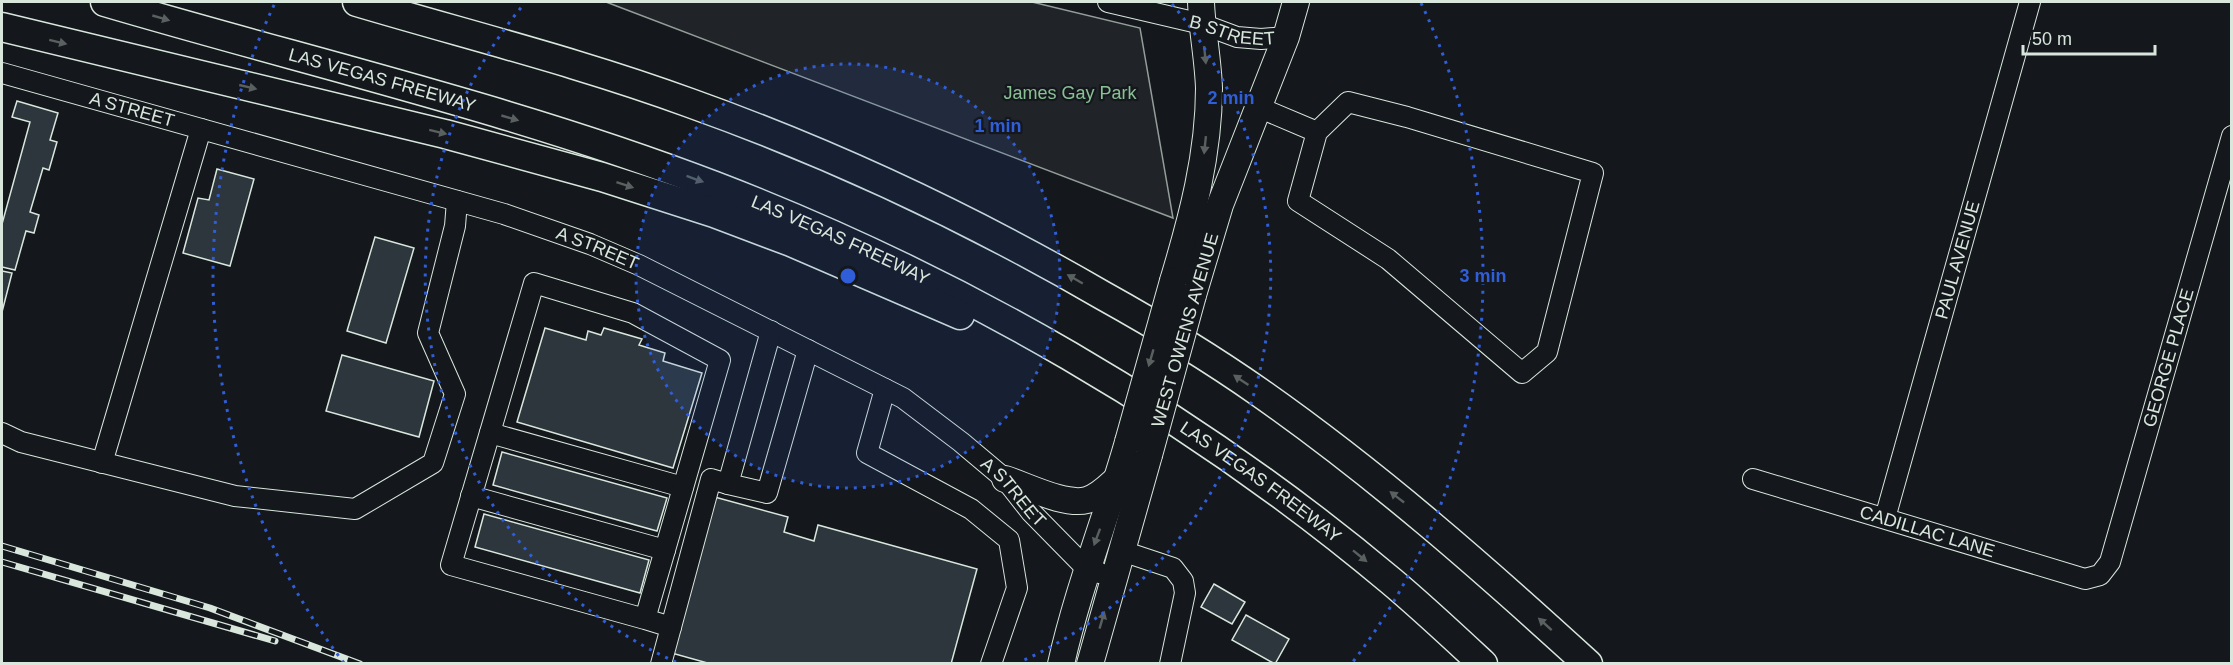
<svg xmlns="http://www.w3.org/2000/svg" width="2233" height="665" font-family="Helvetica,sans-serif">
	<rect width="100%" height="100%" fill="#14181c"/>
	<path fill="#202428" stroke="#939e99" stroke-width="1.5" d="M606,2H1032L1140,28L1173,218Z"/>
	<g fill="#2c363c" stroke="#d8e6dc" stroke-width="1.5">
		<path d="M17,101L58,113L50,140L57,142L49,170L43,168L30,212L39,215L34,233L26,231L15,270L2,267V224L30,122L12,117Z"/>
		<path d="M217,169L254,179L230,266L183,253L198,198L209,200Z"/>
		<path d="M375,237L414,248L386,343L347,331Z"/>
		<path d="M2,271L12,273L2,312Z"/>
		<path d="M545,328L586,340L588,331L601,335L604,328L642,339L639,345L665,353L663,361L702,373L673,468L517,422Z"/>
		<path d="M342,355L434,381L419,437L326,411Z"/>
		<path d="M502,452L667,498L657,531L493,485Z"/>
		<path d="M711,496L788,517L784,532L814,541L818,525L977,569L951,664H711L668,652Z"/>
		<path d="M484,514L649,560L640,593L475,547Z"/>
		<path d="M1214,584L1245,602L1232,624L1201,607Z"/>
		<path d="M1246,615L1289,639L1275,664L1232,640Z"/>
	</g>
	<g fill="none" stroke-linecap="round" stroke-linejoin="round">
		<defs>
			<g id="minor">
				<path id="s1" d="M1108,2L1202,24L1237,37L1261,39L1286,37"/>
				<path id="s2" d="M2,73L504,214L590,244L639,265L903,398L961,442L1005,479L1031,512L1086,568L1100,573"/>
				<path d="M1258,107L1317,132L1298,201L1388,259L1522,373L1547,352L1593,173L1407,117L1348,102L1317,132"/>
				<path d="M771,331L728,484L767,493L808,350"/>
				<path d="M885,389L867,453L971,509L1009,540L1017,588L991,664"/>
				<path d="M2,433L21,442L235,496L355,509L433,463L455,394L428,333L455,226L457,201"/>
				<path d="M490,433L683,487"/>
				<path d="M102,463L201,129"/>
				<path id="s3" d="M1753,479L2085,579L2100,575L2110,562L2232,136"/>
				<path d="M471,496L665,550"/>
				<path id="s4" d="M1885,518L2030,2"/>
				<path d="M1122,551L1173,568L1183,581L1185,593L1170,664"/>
				<path d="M645,619L720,360L633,313L534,283L451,565L645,619L671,627"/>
				<path d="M661,664L711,479L728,484"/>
			</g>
			<g id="major">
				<path d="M1173,281C1192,218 1209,154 1209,88C1208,59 1202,30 1201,2"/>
				<path d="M1193,295L1220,205L1286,37L1296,2"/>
				<path d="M1005,479C1027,486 1065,506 1087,500C1099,497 1109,486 1118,478"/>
				<path d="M1061,664C1078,588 1107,516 1128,442"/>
				<path d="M1090,664L1149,455"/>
			</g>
			<g id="highway">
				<path id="s5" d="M105,2C308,62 517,110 715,186C957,279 1192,414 1391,581C1422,607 1453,636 1483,664"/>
				<path d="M357,2C468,35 581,63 690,103C833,154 971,219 1102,295C1156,325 1209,357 1259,392C1376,474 1483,568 1588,664"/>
				<path d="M2,27L445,134L602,177L714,213L791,242L960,315"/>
			</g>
		</defs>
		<use href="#minor" stroke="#d8e6dc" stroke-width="22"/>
		<use href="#major" stroke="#d8e6dc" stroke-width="28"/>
		<use href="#highway" stroke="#d8e6dc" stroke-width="31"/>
		<use href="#minor" stroke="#14181c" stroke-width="20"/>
		<use href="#major" stroke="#14181c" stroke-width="26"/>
		<use href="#highway" stroke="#14181c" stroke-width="28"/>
		<defs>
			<g id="rail">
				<path d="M2,546L210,608L360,664"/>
				<path d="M2,562L275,641"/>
			</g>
		</defs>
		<use href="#rail" stroke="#d8e6dc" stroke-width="7"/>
		<use href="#rail" stroke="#14181c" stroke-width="4.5" stroke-dasharray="14" stroke-linecap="butt"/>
		<defs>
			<g id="major-bridge">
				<path d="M1128,442L1173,281"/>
				<path d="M1149,455L1193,295"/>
			</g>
		</defs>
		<use href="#major-bridge" stroke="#d8e6dc" stroke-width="28" stroke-linecap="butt"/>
		<use href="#major-bridge" stroke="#14181c" stroke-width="26"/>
	</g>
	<defs><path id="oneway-solid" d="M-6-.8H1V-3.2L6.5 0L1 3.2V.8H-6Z" transform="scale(1.5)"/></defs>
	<g fill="#59605f">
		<use href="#oneway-solid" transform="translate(161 18) rotate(16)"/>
		<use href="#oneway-solid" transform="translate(58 42) rotate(14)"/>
		<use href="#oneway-solid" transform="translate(1205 55) rotate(84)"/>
		<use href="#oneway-solid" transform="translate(248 87) rotate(13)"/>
		<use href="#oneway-solid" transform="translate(510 118) rotate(16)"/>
		<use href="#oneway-solid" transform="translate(438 132) rotate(14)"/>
		<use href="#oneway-solid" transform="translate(1205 145) rotate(96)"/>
		<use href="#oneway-solid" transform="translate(695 179) rotate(20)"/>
		<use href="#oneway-solid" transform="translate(625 185) rotate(18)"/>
		<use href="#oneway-solid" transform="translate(1075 279) rotate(-150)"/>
		<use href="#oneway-solid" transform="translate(1151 358) rotate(106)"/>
		<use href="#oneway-solid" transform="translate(1241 380) rotate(-146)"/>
		<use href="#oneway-solid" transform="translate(1397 497) rotate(-142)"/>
		<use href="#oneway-solid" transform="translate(1097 537) rotate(110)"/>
		<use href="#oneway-solid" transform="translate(1360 556) rotate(39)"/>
		<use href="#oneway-solid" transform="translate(1102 620) rotate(-74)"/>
		<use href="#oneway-solid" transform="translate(1545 624) rotate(-138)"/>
	</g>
	<circle cx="848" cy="276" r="212" fill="#305dd8" fill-opacity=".12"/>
	<g fill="none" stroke="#305dd8" stroke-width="3" stroke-dasharray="3 6">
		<circle cx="848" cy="276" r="212"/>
		<path d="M676 662A423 423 0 0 1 524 4M1172 4A423 423 0 0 1 1020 662"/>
		<path d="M344 663A635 635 0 0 1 275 3M1421 3A635 635 0 0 1 1352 663"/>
	</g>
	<g text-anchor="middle" stroke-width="4.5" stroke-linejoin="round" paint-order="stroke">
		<g font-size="18" fill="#d8e6dc" stroke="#14181c">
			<text dy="6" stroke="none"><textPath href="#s1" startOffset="128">B STREET</textPath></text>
			<text dy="6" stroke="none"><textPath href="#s5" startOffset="288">LAS VEGAS FREEWAY</textPath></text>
			<text dy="6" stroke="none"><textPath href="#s2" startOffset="135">A STREET</textPath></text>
			<text dy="6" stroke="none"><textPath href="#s5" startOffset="774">LAS VEGAS FREEWAY</textPath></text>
			<text dy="6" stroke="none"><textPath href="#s2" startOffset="621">A STREET</textPath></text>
			<text dy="6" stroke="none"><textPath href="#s4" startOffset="268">PAUL AVENUE</textPath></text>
			<text transform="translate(1185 330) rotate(-74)" y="6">WEST OWENS AVENUE</text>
			<text dy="6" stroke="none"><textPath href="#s3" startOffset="591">GEORGE PLACE</textPath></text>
			<text dy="6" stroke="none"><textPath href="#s5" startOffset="1260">LAS VEGAS FREEWAY</textPath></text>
			<text dy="6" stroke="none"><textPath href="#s2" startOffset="1107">A STREET</textPath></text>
			<text dy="6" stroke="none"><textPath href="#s3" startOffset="182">CADILLAC LANE</textPath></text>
		</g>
		<g font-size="18" fill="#8ac095" stroke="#14181c">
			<text x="1070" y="99">James Gay Park</text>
		</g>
	</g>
	<circle cx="848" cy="276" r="9" fill="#305dd8" stroke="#14181c" stroke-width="3"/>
	<g font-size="18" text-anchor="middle" font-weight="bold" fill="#305dd8" stroke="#14181c" stroke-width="4.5" stroke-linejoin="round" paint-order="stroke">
		<text x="1231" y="104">2 min</text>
		<text x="998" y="132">1 min</text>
		<text x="1483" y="282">3 min</text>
	</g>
	<rect width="2233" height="665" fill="none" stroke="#d8e6dc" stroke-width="6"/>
	<path d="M2023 45v9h132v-9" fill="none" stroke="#d8e6dc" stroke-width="3"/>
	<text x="2032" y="45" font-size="18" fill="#d8e6dc" stroke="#14181c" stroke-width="4.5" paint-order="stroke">50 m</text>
</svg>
